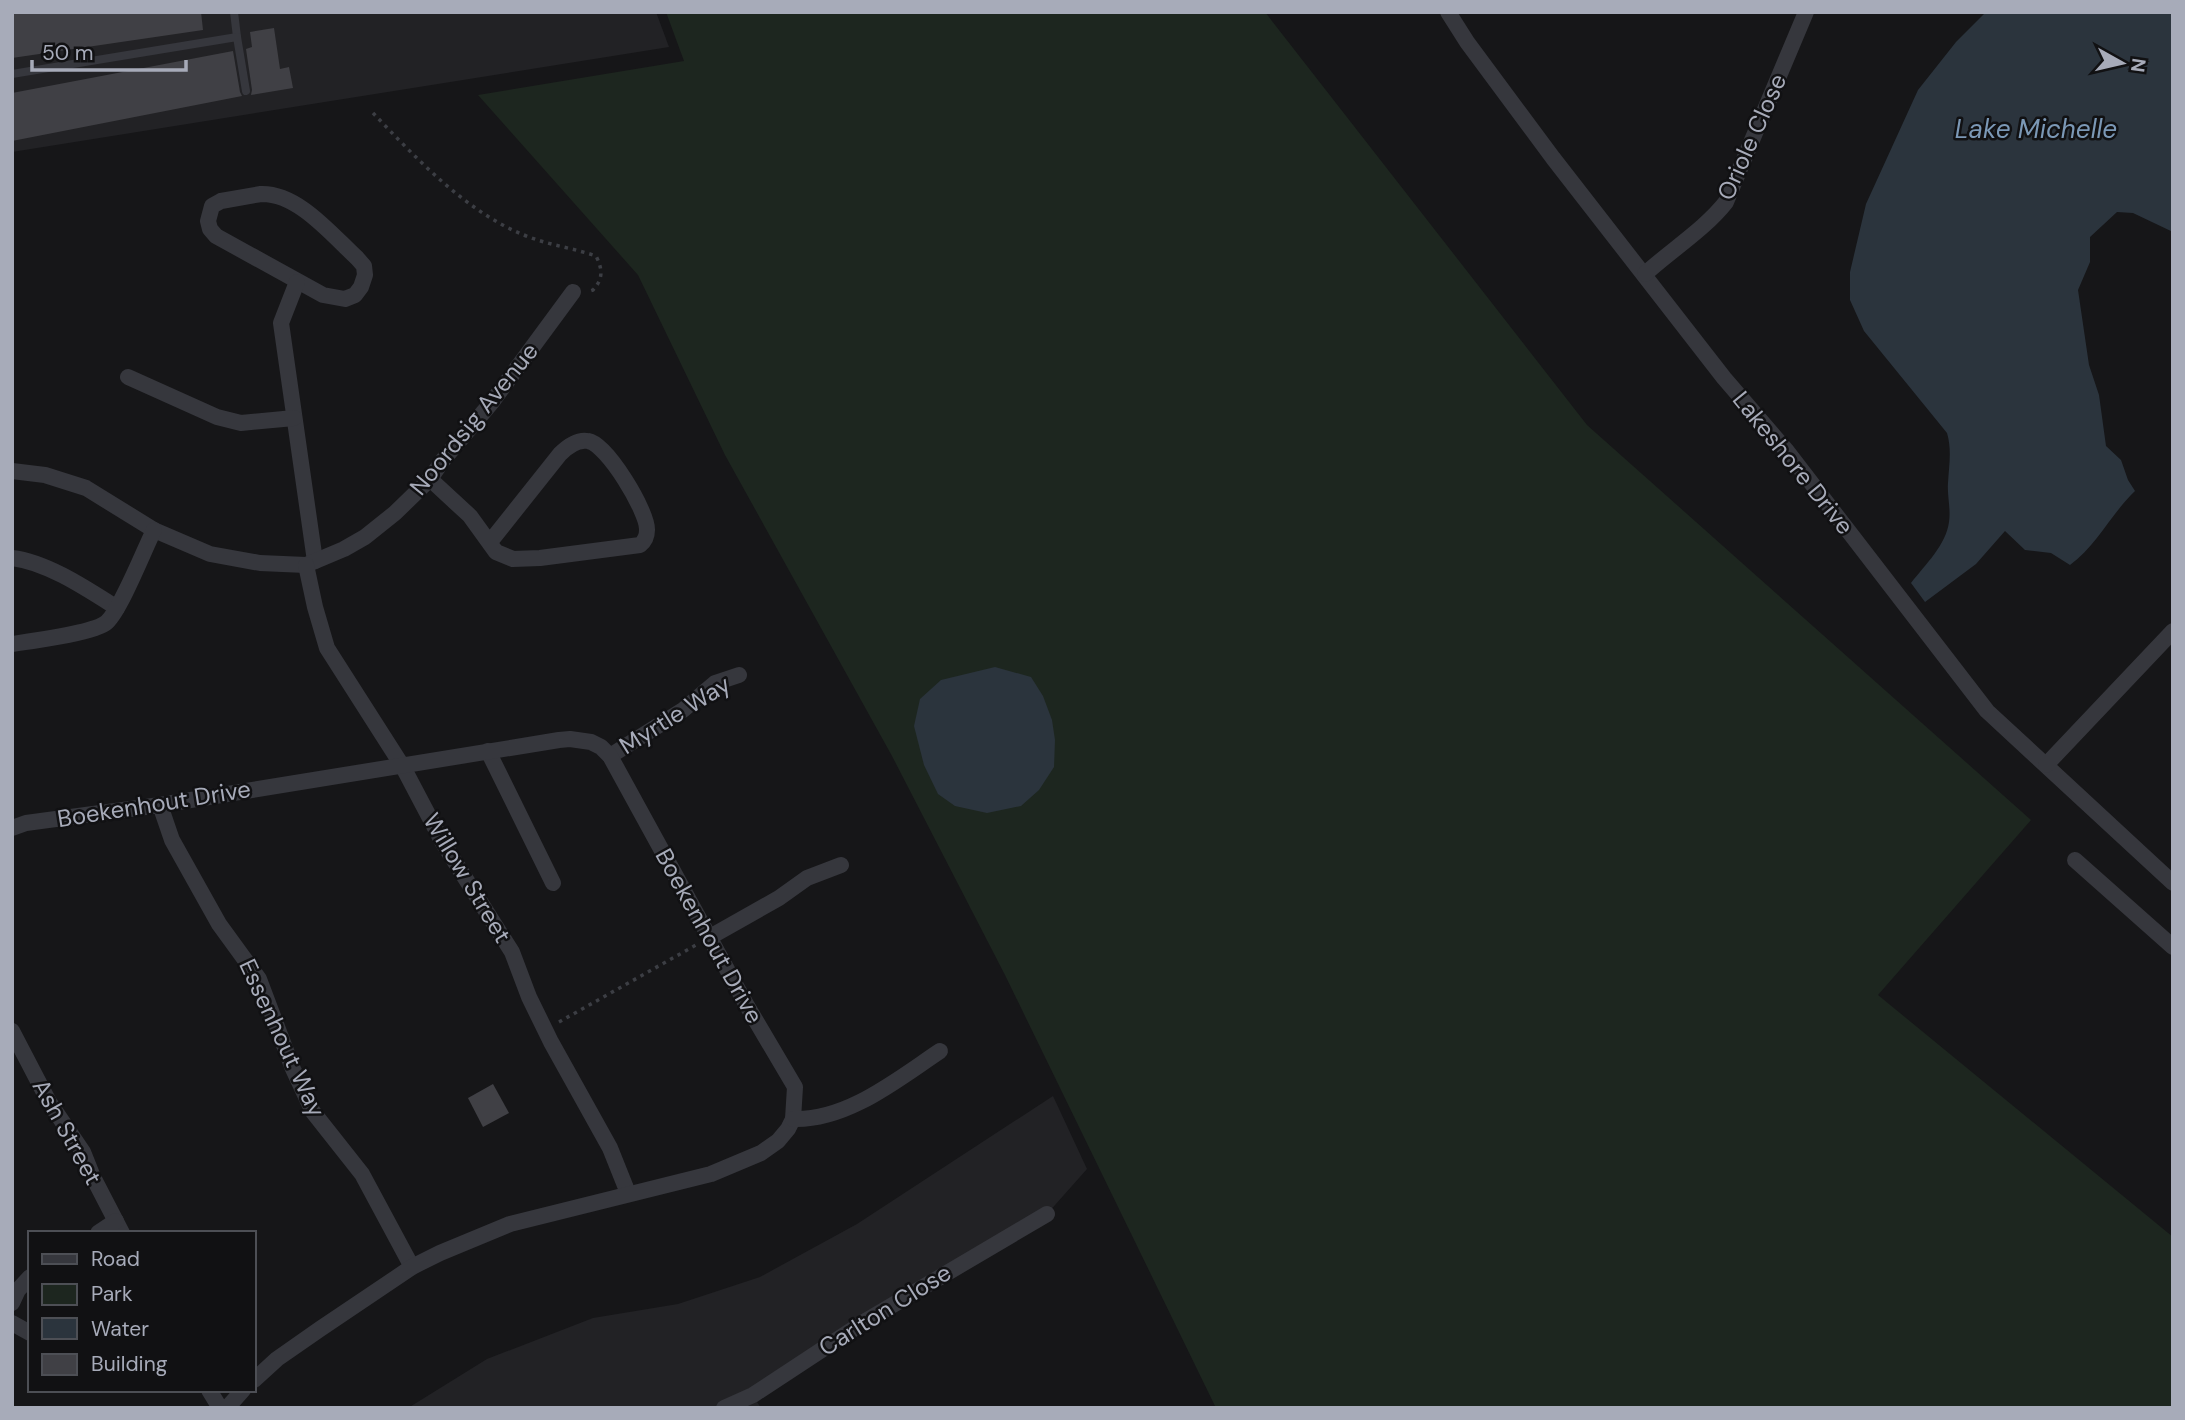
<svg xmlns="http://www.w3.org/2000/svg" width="2185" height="1420" font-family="'DM Sans',sans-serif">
	<rect width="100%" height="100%" fill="#161618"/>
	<g fill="#222225">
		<path d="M12,12H656L669,47L12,152Z"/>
		<path d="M1053,1096L1087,1169L1047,1214L753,1396L761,1408H408L487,1359L593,1318L678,1304L760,1277L857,1224Z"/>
	</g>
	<path fill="#1d261f" d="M666,12H1265L1587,425L2031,820L1878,995L2173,1237V1408H1216L1005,975L892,756L725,455L638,275L478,95L684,61Z"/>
	<g fill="#2b343d">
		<path d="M1986,12H2173V232L2133,213L2117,212L2090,237V262L2078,290L2089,365L2099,395L2106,446L2121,460L2128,480L2135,491C2111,514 2097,545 2070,565L2051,553L2025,550L2005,531L1976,564L1925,602L1911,583C1925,565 1946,545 1949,522C1951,509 1947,495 1948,483C1949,465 1952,450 1947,433L1864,331L1850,300V272L1866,204L1918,90L1956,42Z"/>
		<path d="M995,667L1031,677L1043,696L1052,720L1055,740L1054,767L1039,790L1021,806L987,813L955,806L938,794L924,765L914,726L920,699L941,680Z"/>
	</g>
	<g fill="#404045">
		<path d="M12,12H201L203,30L12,58Z"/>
		<path d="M274,28L280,69L289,67L293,88L251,95L252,90L246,49L252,47L250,32Z"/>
		<path d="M233,51L240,92L242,96L12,141V93Z"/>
		<path d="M493,1084L509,1113L483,1127L468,1098Z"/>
	</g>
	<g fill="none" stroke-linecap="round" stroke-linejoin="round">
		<g stroke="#3c3e44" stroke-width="3.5" stroke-dasharray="3.5 5" stroke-linecap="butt">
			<path d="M373,113C415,157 466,212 524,235C548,245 573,248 596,256C603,270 603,279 593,290L590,291"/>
			<path d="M559,1022L696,945"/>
		</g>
		<g stroke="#36373d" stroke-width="8">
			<path d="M234,12L237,37"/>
			<path d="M12,74L237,37L246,91"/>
		</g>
		<g stroke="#36373d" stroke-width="16">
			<path d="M1448,12L1467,42L1553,158L1724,378L1786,450L1987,711L2173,883"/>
			<path d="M261,194C298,193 331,234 357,258L364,266L365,275L361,287L355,295L345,299L323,295L216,236L210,229L208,221L212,206L221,201Z"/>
			<path d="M1645,274C1670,251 1706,228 1726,202L1806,12"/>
			<path d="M297,282L281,323L315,561"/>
			<path d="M128,377L217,417L241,423L294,418"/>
			<path d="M12,471L45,475L86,488L154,530L210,554L260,563L306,565L344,549L365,537L395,513L430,479L443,460L492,402L573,292"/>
			<path d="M430,479L470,516L496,552L513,559L540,558L640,545C645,541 647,537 647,530C648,512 607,444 588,441C577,439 567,447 560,454L490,542"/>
			<path d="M12,558C47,562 87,589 117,608"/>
			<path d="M306,565L315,607L327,648L403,767L443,843L512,952L529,997L551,1042L610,1148L628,1193"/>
			<path d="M12,644C32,641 95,633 107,622C121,609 144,550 154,530"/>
			<path d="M488,751L553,883"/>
			<path d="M610,756L683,710L715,683L739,675"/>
			<path d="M2046,765L2173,631"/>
			<path d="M160,805L172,840L219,924L259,979L293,1069L313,1112L362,1174L412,1267"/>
			<path d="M12,828L26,823L160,805L559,740L570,739L591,742L601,747L610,756L746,1004L795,1087L793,1119L788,1129L778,1141L761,1153L711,1174L510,1224L440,1253L412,1267L320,1329L277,1359L254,1380"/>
			<path d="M2075,860L2173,947"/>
			<path d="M710,937L779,898L807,878L841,865"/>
			<path d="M12,1031L49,1102L83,1152L93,1177L122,1233"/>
			<path d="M793,1119C847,1121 898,1079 940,1051"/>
			<path d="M98,1233L116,1221"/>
			<path d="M12,1303L18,1290L30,1277"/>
			<path d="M12,1323L30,1333"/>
			<path d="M209,1390L220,1408"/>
			<path d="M227,1408L243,1390"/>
			<path d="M724,1408L753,1395L864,1322L1047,1214"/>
		</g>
	</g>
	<g text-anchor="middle" stroke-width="5" stroke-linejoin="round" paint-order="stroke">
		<g font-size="24" fill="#a7abb9" stroke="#111113">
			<text transform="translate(1752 137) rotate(-66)" y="8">Oriole Close</text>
			<text transform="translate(474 419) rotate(-51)" y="8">Noordsig Avenue</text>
			<text transform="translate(1793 463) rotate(51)" y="8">Lakeshore Drive</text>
			<text transform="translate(675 715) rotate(-32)" y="8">Myrtle Way</text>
			<text transform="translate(154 804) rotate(-9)" y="8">Boekenhout Drive</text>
			<text transform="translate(467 878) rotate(59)" y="8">Willow Street</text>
			<text transform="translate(709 936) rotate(61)" y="8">Boekenhout Drive</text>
			<text transform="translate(282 1038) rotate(65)" y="8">Essenhout Way</text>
			<text transform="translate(67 1132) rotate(61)" y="8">Ash Street</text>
			<text transform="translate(885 1310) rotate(-32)" y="8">Carlton Close</text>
		</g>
		<g font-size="26" font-style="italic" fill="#7b98b6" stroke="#111113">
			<text x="2036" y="138">Lake Michelle</text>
		</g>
	</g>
	<rect width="2185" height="1420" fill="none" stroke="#a7abb9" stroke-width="28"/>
	<rect x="28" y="1231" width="228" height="161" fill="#111113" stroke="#4d4f55" stroke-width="2"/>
	<rect x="42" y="1254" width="35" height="10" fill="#36373d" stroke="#4d4f55" stroke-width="2"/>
	<text x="91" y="1266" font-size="21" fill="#a7abb9">Road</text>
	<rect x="42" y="1284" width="35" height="21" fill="#1d261f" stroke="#4d4f55" stroke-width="2"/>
	<text x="91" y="1301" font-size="21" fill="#a7abb9">Park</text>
	<rect x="42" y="1318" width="35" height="21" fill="#2b343d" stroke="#4d4f55" stroke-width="2"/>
	<text x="91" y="1336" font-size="21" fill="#a7abb9">Water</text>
	<rect x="42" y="1354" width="35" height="21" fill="#404045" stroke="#4d4f55" stroke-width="2"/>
	<text x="91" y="1371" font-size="21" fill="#a7abb9">Building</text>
	<g transform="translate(2122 63) rotate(98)" stroke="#111113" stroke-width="5" paint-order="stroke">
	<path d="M0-5L12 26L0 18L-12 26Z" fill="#a7abb9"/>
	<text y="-10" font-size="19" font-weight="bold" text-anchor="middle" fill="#a7abb9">N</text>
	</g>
	<path d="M32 60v10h154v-10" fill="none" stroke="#a7abb9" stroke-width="3.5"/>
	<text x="42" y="60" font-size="21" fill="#a7abb9" stroke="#111113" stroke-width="5" paint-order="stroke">50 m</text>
</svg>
